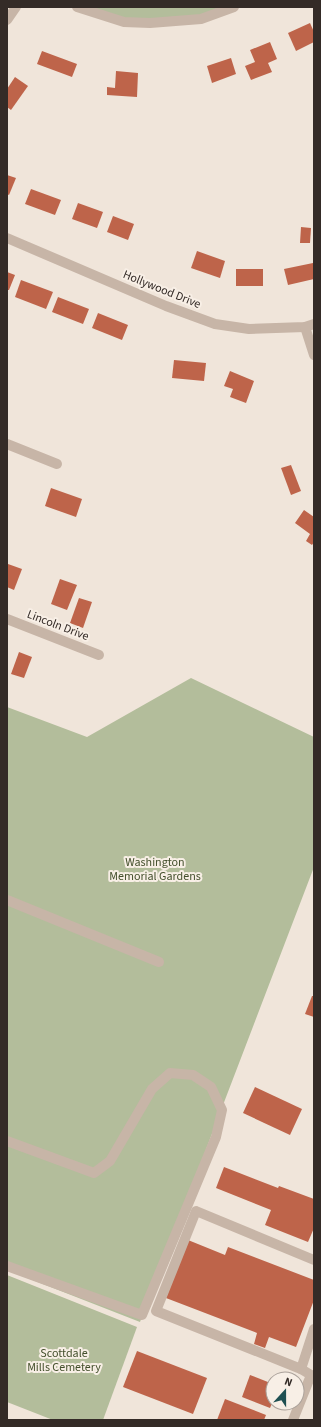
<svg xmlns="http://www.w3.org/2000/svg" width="321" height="1427" font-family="'Source Sans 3',sans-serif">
	<rect width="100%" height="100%" fill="#f0e5da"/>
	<g fill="#b3bd9b">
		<path d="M78,7H237L192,20L126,26Z"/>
		<path d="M191,678L314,737V867L140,1322L7,1270V707L87,737Z"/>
		<path d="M7,1275L137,1327L103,1420H53L7,1402Z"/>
	</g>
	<g fill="#be644a">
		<path d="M310,23L314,32V42L296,51L288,33Z"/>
		<path d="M270,42L277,59L268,63L272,72L251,80L245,66L255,62L250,50Z"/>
		<path d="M42,51L77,64L72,77L37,64Z"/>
		<path d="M231,58L236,74L212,83L207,66Z"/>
		<path d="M116,71L138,73L137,97L107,95V87L115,88Z"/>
		<path d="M15,77L28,86L11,110L7,107V89Z"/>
		<path d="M7,175L16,178L9,195L7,194Z"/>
		<path d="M31,189L61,200L55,215L25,204Z"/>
		<path d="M78,203L103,212L97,228L72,219Z"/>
		<path d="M113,216L134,224L128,240L107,232Z"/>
		<path d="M301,227L311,228L310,243H300Z"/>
		<path d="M197,251L225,261L220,278L191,268Z"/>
		<path d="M313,263L314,279L288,285L284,269Z"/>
		<rect x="236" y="269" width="27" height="17"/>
		<path d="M7,272L15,275L9,290H7Z"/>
		<path d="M21,280L53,292L46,309L15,297Z"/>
		<path d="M58,297L89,309L83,324L52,312Z"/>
		<path d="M98,313L128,325L122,340L92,328Z"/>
		<path d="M174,360L206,363L204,381L172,378Z"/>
		<path d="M230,371L254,381L246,403L230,397L233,389L224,386Z"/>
		<path d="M291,465L301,491L291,495L281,468Z"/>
		<path d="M51,488L82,499L76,517L45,506Z"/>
		<path d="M304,510L314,517V542L312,545L306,541L310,534L295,523Z"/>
		<path d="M8,564L22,569L14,590L7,587Z"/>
		<path d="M60,579L77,585L67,610L51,604Z"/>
		<path d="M79,598L92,602L83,628L70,623Z"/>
		<path d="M19,652L32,657L24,678L11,674Z"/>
		<path d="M312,996H314V1017L305,1014Z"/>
		<path d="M255,1087L302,1109L290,1135L243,1113Z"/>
		<path d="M224,1167L278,1188L279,1186L314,1199V1228L308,1242L265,1225L271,1210L216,1188Z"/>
		<path d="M188,1240L225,1255L228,1247L314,1280V1300L296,1347L269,1337L265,1348L254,1344L257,1333L166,1298Z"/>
		<path d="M137,1351L207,1378L193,1414L123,1387Z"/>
		<path d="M250,1375L273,1384V1401L270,1408L242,1397Z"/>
		<path d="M225,1399L266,1415L264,1420H217Z"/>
	</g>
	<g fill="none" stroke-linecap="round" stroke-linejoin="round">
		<g stroke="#c7b5a7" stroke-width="10">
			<path d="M77,7L124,22L150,23L201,19L234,7"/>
			<path d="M7,20L16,7"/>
			<path d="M7,238L166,306L215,324L249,329L305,327L314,324"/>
			<path d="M305,327L314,355"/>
			<path d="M7,444L57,464"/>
			<path d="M7,619L99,655"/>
			<path d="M7,900L159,962"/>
			<path d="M7,1141L94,1173L110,1161L152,1089L170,1073L193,1075L211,1087L222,1110L216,1137L142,1315L7,1266"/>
			<path d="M301,1369L156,1311L196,1211L314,1260"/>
			<path d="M293,1420L311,1375L301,1369L314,1329"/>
		</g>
	</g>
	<g text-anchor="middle" stroke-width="4" stroke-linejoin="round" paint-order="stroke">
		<g font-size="12" fill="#342b27" stroke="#f8efe6">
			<text transform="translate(162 289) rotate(22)" y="4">Hollywood Drive</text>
			<text transform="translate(58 625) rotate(21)" y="4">Lincoln Drive</text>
		</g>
		<g font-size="12" fill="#44502d" stroke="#f8efe6">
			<text x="155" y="866">Washington<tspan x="155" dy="14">Memorial Gardens</tspan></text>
			<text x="64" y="1357">Scottdale<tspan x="64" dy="14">Mills Cemetery</tspan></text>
		</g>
	</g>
	<rect width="321" height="1427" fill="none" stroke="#342b27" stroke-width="16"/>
	<g transform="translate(285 1391) rotate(21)"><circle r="19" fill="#f8efe6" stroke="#aaa19a"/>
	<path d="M0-3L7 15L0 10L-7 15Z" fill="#1f5052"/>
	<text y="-6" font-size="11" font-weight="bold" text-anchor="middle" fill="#342b27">N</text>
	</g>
</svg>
